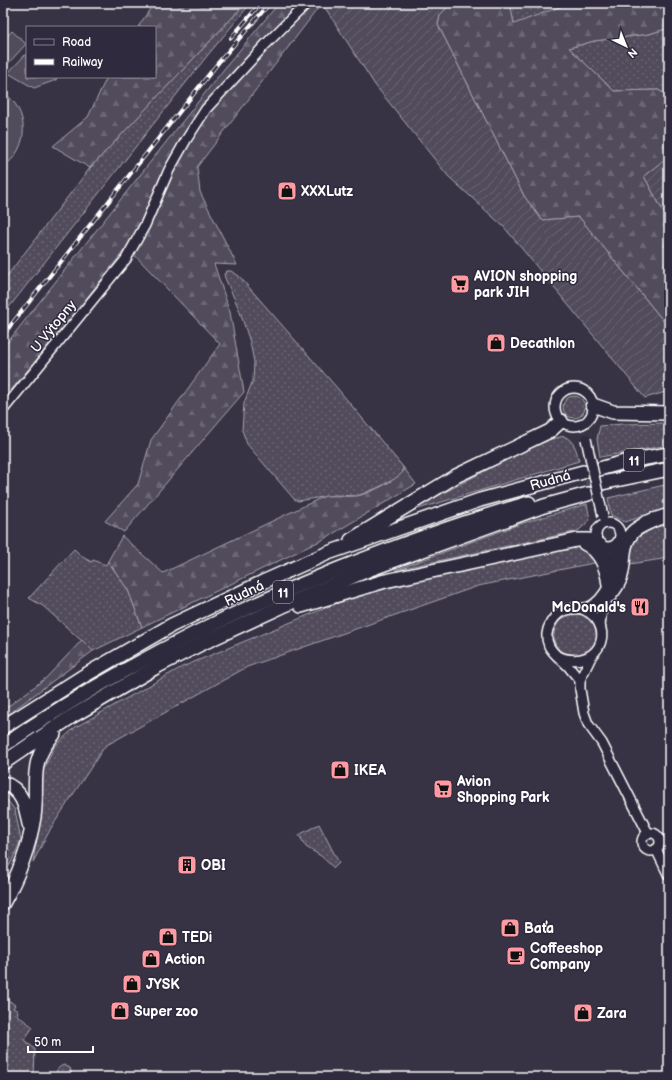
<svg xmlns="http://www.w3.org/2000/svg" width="672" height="1080" font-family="'Balsamiq Sans',sans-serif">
	<defs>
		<pattern id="grass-dots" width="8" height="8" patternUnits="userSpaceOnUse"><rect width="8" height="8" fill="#514c5c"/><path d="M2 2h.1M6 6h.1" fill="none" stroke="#6b6774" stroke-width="1.8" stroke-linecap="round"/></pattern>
		<pattern id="forest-firs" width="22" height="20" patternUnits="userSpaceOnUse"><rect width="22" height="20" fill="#514c5c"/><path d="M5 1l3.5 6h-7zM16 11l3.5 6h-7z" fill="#6b6774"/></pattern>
		<pattern id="garden-furrows" width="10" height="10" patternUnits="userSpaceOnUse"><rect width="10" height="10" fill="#514c5c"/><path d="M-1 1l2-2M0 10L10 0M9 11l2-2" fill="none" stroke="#6b6774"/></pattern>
	</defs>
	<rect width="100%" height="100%" fill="#373345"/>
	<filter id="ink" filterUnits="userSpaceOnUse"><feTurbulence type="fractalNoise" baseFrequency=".025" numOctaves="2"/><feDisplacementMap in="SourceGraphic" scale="8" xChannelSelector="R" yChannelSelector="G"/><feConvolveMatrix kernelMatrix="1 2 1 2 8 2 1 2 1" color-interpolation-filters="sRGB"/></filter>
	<g filter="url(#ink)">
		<g fill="url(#grass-dots)" stroke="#a8a6ae">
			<path d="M246,3H251L207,56L3,315V281L90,168Z"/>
			<path d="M510,3H570L514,25Z"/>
			<path d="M669,28V96L658,90L614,91L569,48L594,41L649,34Z"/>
			<path d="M227,271H231L239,276L337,388L403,467V472L399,477L377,488L357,496L335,495L298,501L294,499L247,444L242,430L244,403L253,380L254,362L250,342L239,309L225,278L224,274Z"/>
			<circle cx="574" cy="407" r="11"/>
			<path d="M669,423V445L600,457L597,439L600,426L622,424Z"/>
			<path d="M564,436C575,442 576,449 579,461L408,512L548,437L552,439Z"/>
			<path d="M669,484V508L625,522L611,515L608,498Z"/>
			<path d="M587,504L590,520L578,531L395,570L520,524Z"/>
			<path d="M669,524V558L630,564C629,552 635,536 647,530C653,527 662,526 669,524Z"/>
			<path d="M572,546L583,547L599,562L478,586L247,667L105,746L51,828L33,862L42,806L43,771L54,747L74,728L182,667L357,595Z"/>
			<path d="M74,549L84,558L92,562L93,560L106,565L108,561L128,590L142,627L93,651L43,606L29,598Z"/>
			<path d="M580,614C585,614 587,616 590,619C607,638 590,663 566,654C551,649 550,628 562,619C567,615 574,615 580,614Z"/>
			<path d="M3,795L15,810L21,840L10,865L3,869Z"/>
			<path d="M319,824L339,863L334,868L321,856L306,847L299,835Z"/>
			<path d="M3,996L15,1005L13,1008L18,1011L17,1015L33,1027L24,1040L35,1049L34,1077H3Z"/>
			<path d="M64,1065L70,1068L72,1074L71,1077H56C55,1071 58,1067 64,1065Z"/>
		</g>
		<g fill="url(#forest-firs)" stroke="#a8a6ae">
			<path d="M154,3H246L90,168L53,146L88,117L107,77H155V27H138Z"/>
			<path d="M279,3H322L197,167L200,192L237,265L214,264L230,312L244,392L124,532L105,521L138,484L151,440L220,344L127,247L75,313L3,400V348L224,69Z"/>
			<path d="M451,3H510L514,24L570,3H669V28L649,34L594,41L569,48L614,91L658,90L669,96V156L644,176L669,222V328L579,217L542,220L524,196L438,25L440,15Z"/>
			<path d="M403,467L416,484L324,539L142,627L128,590L108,561L122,536L163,573L325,496C336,495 346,497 356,496C367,495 396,480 403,472Z"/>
			<path d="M82,640L93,651L3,718V710L46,678Z"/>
		</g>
		<g fill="#514c5c" stroke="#a8a6ae">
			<path d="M12,31L26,44L4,68L3,40Z"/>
			<path d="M27,53V77H57L56,80L34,88L8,73Z"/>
			<path d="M3,92C30,110 30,149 3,167Z"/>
		</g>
		<g fill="url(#garden-furrows)" stroke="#a8a6ae">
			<path d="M322,3H451L440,15L438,25L524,196L542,220L579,217L669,328V391L645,398L504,227L448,176L375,85Z"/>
			<path d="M669,152V222L644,176L669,156Z"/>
		</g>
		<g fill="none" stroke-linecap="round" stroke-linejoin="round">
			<path stroke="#4b4758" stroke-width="13" stroke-dasharray="13 6" stroke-linecap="butt" d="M586,487L602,483"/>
			<defs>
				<g id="minor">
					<circle cx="574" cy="407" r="19"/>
					<path d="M3,410L126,259L145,225L169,170L186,140L206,109L266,44L307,3"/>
					<circle cx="608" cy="535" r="12"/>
					<path d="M615,545L616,573"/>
					<path d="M604,547L610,561L611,572"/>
					<path d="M600,626L602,608L611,593"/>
					<path d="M592,655L580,680V689L584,713L588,724L602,743L648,833"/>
					<path d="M559,657C604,672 618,620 579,608"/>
					<path d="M580,680C576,676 572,671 568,666C562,660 553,654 549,646C542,631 554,611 570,609C576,608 583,609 589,607C598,603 605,593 609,585"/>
					<circle cx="651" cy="842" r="9"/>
					<path d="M656,849L669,876"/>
				</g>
				<g id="highway">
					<path d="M593,405L613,412L669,413"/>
					<path d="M599,469L628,461L669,454"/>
					<path d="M602,483L669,469"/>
					<path d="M645,523L669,515"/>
					<path d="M351,540L456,476L550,431L561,421"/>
					<path d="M584,543C601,551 607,567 609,585"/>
					<path d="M610,595C614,590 618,585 620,579C626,563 620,547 632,533C637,527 647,524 653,520"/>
					<path d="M301,606L385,581L577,540H589L600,545"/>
					<path d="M3,727L82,677L172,625L265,581L328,553L480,500L583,472"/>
					<path d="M3,746C106,675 219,617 336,570C399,545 463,522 529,503"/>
					<path d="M3,763L71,717L158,666L205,642L283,606L368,570L544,506L588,494"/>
					<path d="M3,783C22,789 26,807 29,824"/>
					<path d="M3,903C19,875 29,848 34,817C39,783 27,763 54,734"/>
				</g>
			</defs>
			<use href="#minor" stroke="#fff" stroke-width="12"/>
			<use href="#highway" stroke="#fff" stroke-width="16"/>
			<use href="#minor" stroke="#2f2a3d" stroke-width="9"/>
			<use href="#highway" stroke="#2f2a3d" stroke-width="13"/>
			<defs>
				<g id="rail">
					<path d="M231,38L261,3"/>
					<path d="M3,335L218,63L270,3"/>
				</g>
			</defs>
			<use href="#rail" stroke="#fff" stroke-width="4"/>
			<use href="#rail" stroke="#2f2a3d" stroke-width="2.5" stroke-dasharray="8" stroke-linecap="butt"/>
			<defs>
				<path id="minor-bridge" d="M586,439L603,516"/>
			</defs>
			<use href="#minor-bridge" stroke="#fff" stroke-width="12" stroke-linecap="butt"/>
			<use href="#minor-bridge" stroke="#2f2a3d" stroke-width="9"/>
		</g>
	</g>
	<defs>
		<symbol id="shop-square" viewBox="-11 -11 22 22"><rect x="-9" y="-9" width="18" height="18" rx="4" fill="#ff9aa2" stroke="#2f2a3d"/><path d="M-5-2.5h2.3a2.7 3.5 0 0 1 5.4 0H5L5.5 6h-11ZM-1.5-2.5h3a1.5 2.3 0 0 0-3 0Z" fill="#111"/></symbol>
		<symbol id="supermarket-square" viewBox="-11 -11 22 22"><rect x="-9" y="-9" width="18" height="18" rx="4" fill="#ff9aa2" stroke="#2f2a3d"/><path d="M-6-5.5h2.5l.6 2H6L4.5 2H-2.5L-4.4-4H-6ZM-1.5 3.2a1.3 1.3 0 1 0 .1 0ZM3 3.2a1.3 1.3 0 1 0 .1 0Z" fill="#111"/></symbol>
		<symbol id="restaurant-square" viewBox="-11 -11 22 22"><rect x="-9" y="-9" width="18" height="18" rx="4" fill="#ff9aa2" stroke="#2f2a3d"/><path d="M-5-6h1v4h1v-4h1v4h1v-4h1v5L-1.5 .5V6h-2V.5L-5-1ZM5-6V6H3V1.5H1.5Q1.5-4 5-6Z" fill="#111"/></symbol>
		<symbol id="building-square" viewBox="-11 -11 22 22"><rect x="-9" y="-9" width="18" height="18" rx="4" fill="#ff9aa2" stroke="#2f2a3d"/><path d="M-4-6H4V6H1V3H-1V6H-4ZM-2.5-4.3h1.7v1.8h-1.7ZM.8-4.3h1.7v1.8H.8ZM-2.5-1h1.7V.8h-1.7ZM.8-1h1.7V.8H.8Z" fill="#111"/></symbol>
		<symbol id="cafe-square" viewBox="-11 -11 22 22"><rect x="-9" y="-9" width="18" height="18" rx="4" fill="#ff9aa2" stroke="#2f2a3d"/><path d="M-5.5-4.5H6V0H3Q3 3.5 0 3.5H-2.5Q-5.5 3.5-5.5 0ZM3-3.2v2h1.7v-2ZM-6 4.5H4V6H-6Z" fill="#111"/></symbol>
	</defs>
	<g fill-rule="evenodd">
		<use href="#shop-square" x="276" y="180" width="22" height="22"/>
		<use href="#supermarket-square" x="449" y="273" width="22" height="22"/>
		<use href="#shop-square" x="485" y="332" width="22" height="22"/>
		<use href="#restaurant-square" x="629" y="596" width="22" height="22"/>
		<use href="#shop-square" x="329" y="759" width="22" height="22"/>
		<use href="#supermarket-square" x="432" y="778" width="22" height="22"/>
		<use href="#building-square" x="176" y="854" width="22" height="22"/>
		<use href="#shop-square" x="499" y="917" width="22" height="22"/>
		<use href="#shop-square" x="157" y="926" width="22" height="22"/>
		<use href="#cafe-square" x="505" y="945" width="22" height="22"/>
		<use href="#shop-square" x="140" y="948" width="22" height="22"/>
		<use href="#shop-square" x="121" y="973" width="22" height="22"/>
		<use href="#shop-square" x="109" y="1000" width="22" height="22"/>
		<use href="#shop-square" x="572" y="1002" width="22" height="22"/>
	</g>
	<g text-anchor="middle" stroke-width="3" stroke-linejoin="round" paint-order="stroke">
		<g fill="#2f2a3d" stroke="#c1bfc5" stroke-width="1">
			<rect x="624" y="449" width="20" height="22" rx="3"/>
			<rect x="273" y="581" width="20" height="22" rx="3"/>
		</g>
		<g font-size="13" font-weight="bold" fill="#fff">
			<text x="634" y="465">11</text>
			<text x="283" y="597">11</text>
		</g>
		<g font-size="14" font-weight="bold" fill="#fff" stroke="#2f2a3d" text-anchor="start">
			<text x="301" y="196">XXXLutz</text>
			<text x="474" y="281">AVION shopping<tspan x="474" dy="16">park JIH</tspan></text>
			<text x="510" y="348">Decathlon</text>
			<text x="626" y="612" text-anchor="end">McDonald's</text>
			<text x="354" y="775">IKEA</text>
			<text x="457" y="786">Avion<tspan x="457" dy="16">Shopping Park</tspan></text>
			<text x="201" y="870">OBI</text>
			<text x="524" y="933">Baťa</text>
			<text x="182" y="942">TEDi</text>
			<text x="530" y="953">Coffeeshop<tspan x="530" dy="16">Company</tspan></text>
			<text x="165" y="964">Action</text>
			<text x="146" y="989">JYSK</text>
			<text x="134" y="1016">Super zoo</text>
			<text x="597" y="1018">Zara</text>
		</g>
		<g font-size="14" fill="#fff" stroke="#2f2a3d">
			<text transform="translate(53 326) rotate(-51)" y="5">U Výtopny</text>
			<text transform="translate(550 480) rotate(-16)" y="5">Rudná</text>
			<text transform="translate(244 593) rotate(-25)" y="5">Rudná</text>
		</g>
	</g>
	<rect width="672" height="1080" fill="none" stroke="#2f2a3d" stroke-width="16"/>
	<rect x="8" y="8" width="656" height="1064" fill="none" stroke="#fff" stroke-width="1.5" filter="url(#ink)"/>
	<rect x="26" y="26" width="130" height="52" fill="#2f2a3d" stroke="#827f8b"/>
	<rect x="34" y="39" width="20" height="6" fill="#2f2a3d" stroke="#827f8b"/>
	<text x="62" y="46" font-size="12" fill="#ffffff">Road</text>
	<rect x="34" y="59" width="20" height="6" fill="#ffffff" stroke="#827f8b"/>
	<text x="62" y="66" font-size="12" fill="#ffffff">Railway</text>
	<g transform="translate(626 46) rotate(137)" stroke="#2f2a3d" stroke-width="3" paint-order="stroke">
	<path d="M0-3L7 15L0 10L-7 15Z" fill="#ffffff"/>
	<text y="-6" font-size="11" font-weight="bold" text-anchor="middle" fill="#ffffff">N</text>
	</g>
	<path d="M28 1046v6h65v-6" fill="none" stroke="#ffffff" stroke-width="2"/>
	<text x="34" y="1046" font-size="12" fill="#ffffff" stroke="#2f2a3d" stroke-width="3" paint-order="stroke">50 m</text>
</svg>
